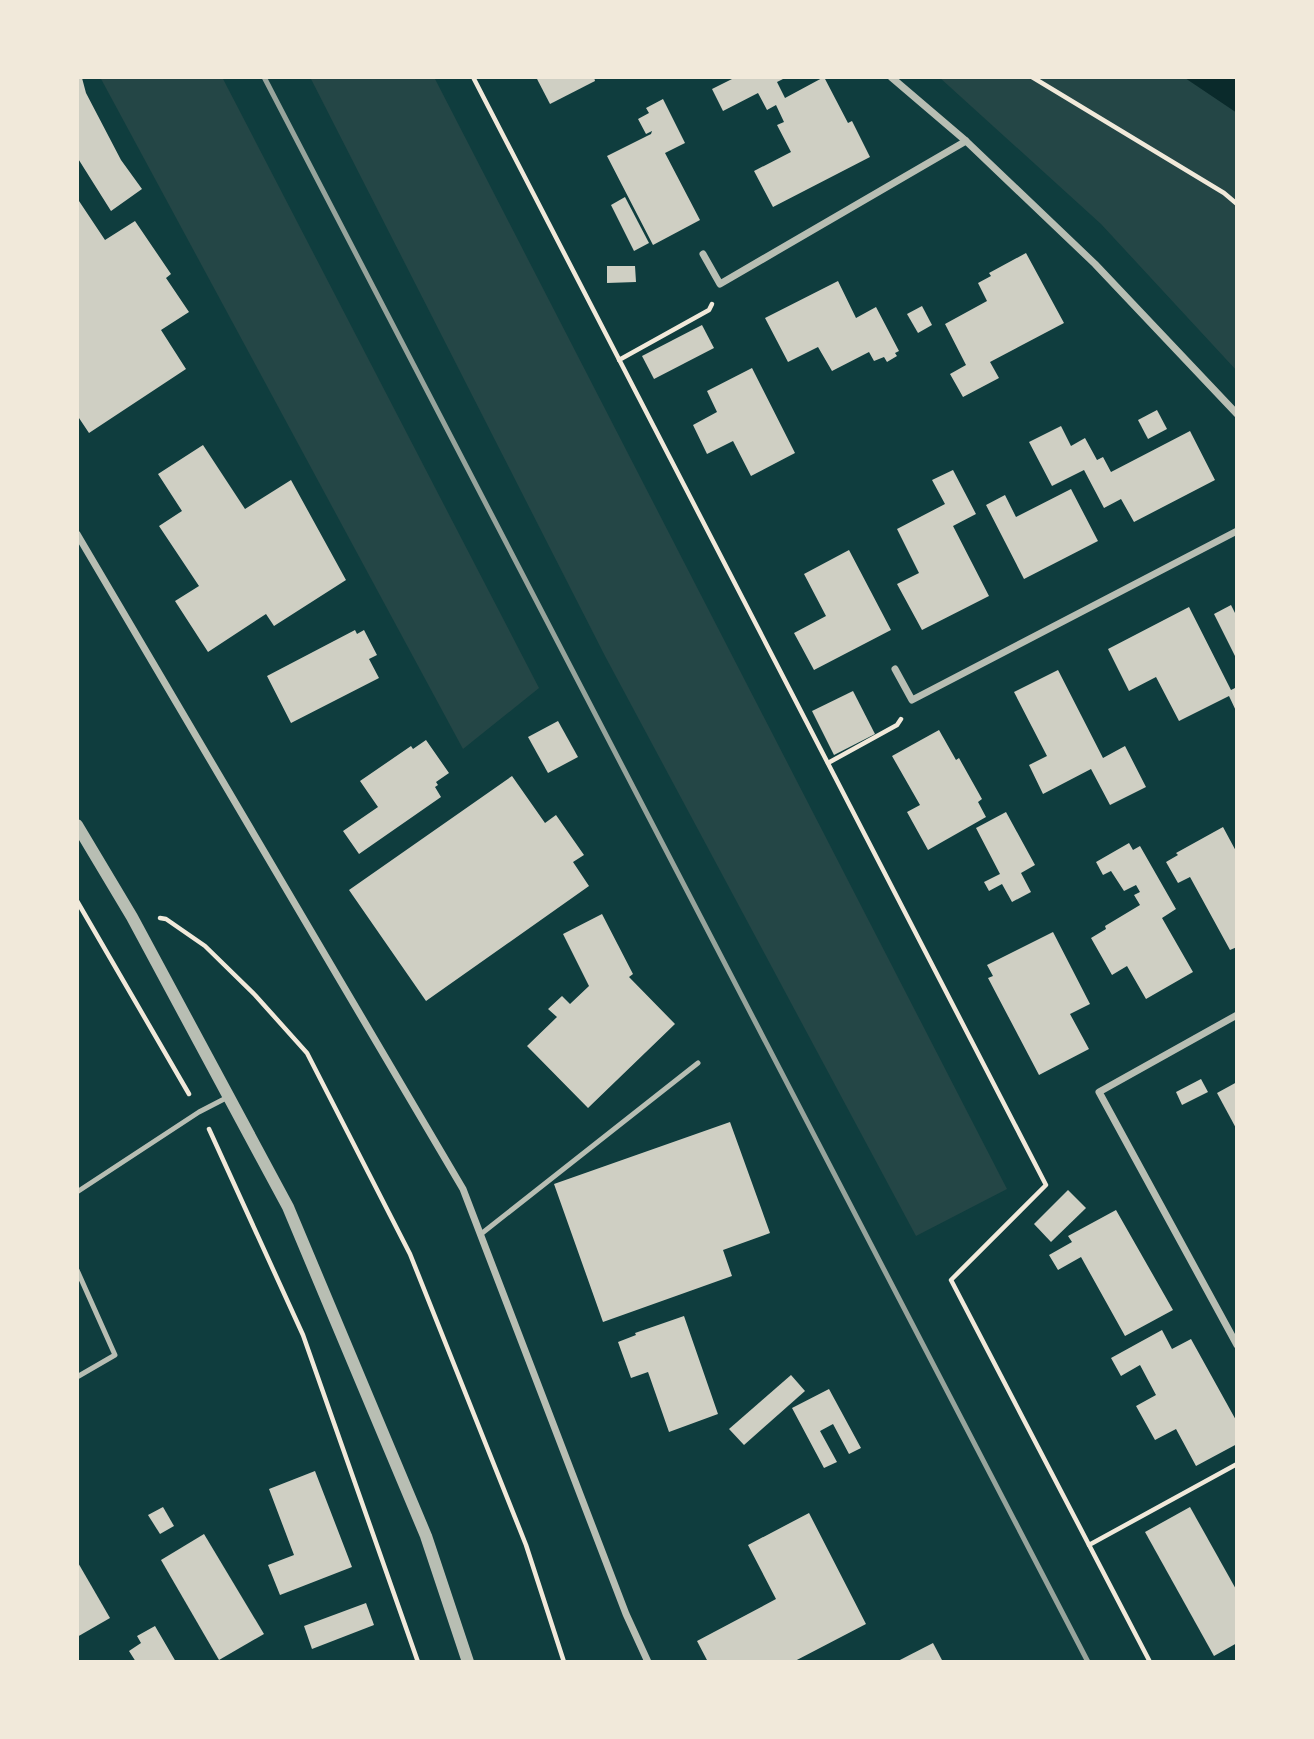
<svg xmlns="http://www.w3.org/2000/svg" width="1314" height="1739" font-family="Rubik,sans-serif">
	<rect width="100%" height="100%" fill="#0f3d3e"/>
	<g fill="#244646">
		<path d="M100,77H222L539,688L463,749Z"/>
		<path d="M310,77H434L1007,1189L916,1236L605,656Z"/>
		<path d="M939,77H1237V371L1101,224Z"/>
	</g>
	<path fill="#0a2a2b" d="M1182,77H1237V113L1185,78Z"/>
	<g fill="#cfcfc3">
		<path d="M77,77L82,78L86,93L121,160L142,189L111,211L77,157Z"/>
		<path d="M536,77H594L595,81L550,104Z"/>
		<path d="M736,77H782L783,79L777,82L785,98L824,77L848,123L852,121L870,157L773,207L754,171L791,152L777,125L784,122L776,105L767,110L758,93L723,111L712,89Z"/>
		<path d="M663,99L685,143L665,153L700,220L653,245L607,156L651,134L652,131L646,134L638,119L649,113L646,108Z"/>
		<path d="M625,197L649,243L634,251L611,205Z"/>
		<path d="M77,198L105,240L135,221L171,274L166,278L189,312L161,330L186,369L89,433L77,415Z"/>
		<path d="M1026,253L1064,323L990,362L999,378L963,397L950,374L966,365L945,324L987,301L978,283L991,276L989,273Z"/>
		<path d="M607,266H635L636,282L607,283Z"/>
		<path d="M838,281L856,318L876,307L899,351L895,353L897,356L887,362L884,357L874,361L869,352L832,371L818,347L788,362L765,318Z"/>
		<path d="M922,306L932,325L918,333L907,314Z"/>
		<path d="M702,325L714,348L654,379L642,356Z"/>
		<path d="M752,368L795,453L751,476L733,441L707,454L693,425L717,412L707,391Z"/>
		<path d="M1157,410L1167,429L1148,439L1138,420Z"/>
		<path d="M1061,426L1071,446L1085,438L1097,460L1103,457L1111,472L1190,431L1215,480L1134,522L1121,499L1104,508L1084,470L1052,486L1029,442Z"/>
		<path d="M203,445L245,509L291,480L346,580L274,626L266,614L208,652L175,601L199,586L159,526L182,511L158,474Z"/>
		<path d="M953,470L976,514L953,526L989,596L922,630L897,584L919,573L897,529L945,504L932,480Z"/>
		<path d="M1071,489L1098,541L1024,579L986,505L1005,495L1016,517Z"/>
		<path d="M849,550L891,630L814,670L794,633L826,616L804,574Z"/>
		<path d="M1231,605L1237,617V660L1214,614Z"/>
		<path d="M1189,607L1231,690L1237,687V713L1229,696L1179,721L1156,677L1129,691L1108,649Z"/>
		<path d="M355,630L357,634L364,630L377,655L369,659L379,678L291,723L267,676Z"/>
		<path d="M1058,670L1103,758L1125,746L1146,787L1110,805L1091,769L1043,794L1029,765L1047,756L1014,692Z"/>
		<path d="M853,691L875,734L834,755L812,711Z"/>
		<path d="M558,721L578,757L548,773L528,737Z"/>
		<path d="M939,730L956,760L959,758L982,799L978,802L986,817L928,850L907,812L920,805L892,756Z"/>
		<path d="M426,740L449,773L436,782L438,785L435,787L441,797L359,854L343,831L378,807L360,781L411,746L413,749Z"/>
		<path d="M512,776L545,823L556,815L584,855L573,862L589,886L426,1001L349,890Z"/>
		<path d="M1006,812L1035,865L1021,873L1031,892L1012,902L1002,884L989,891L984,882L1000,874L976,828Z"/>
		<path d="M1223,827L1237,853V947L1230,950L1190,877L1178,883L1166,862L1178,855L1176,853Z"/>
		<path d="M1129,843L1133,850L1140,846L1176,909L1162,918L1193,972L1146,999L1127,966L1112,975L1091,938L1106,929L1105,926L1140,905L1134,895L1140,892L1136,885L1124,891L1111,871L1103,875L1096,862Z"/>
		<path d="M602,914L633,974L629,977L675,1024L588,1108L527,1046L557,1017L548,1009L562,996L570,1004L589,986L563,934Z"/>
		<path d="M1053,932L1090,1004L1070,1014L1089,1049L1039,1075L988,978L993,976L987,965Z"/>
		<path d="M1201,1079L1208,1092L1182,1105L1176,1092Z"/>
		<path d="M1237,1082V1130L1217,1093Z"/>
		<path d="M730,1122L770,1233L723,1250L732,1276L603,1322L554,1184Z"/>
		<path d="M1068,1190L1086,1208L1051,1242L1034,1224Z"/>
		<path d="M1116,1210L1173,1310L1125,1336L1081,1257L1058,1270L1049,1255L1072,1242L1068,1236Z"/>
		<path d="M684,1316L718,1414L669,1432L648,1372L631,1378L618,1342L636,1335L635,1333Z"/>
		<path d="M1162,1330L1172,1349L1191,1339L1237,1422V1444L1196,1466L1176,1429L1155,1440L1136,1406L1156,1395L1140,1365L1121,1376L1111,1358Z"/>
		<path d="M791,1375L805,1391L744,1445L729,1429Z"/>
		<path d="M829,1389L861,1448L849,1454L833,1424L820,1431L837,1462L824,1468L792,1408Z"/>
		<path d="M315,1471L352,1567L280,1595L268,1565L294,1555L269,1489Z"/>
		<path d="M163,1507L174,1526L160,1534L148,1515Z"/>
		<path d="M1190,1507L1237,1591V1643L1214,1656L1145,1532Z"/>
		<path d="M809,1513L866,1624L793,1662H708L697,1641L776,1599L748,1545Z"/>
		<path d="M204,1534L264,1634L219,1660L161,1560Z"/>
		<path d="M77,1561L110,1618L77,1637Z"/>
		<path d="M366,1603L374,1625L312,1649L304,1626Z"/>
		<path d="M155,1626L176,1662H136L129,1651L141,1643L137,1636Z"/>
		<path d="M933,1643L943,1662H896Z"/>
	</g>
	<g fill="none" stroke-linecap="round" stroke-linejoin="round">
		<g stroke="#f1e9da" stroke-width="4.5">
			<path d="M473,77L1046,1185L951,1280L1150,1662"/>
			<path d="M1032,77L1224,193L1237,204"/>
			<path d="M619,360L709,310L712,304"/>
			<path d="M828,763L897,725L901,719"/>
			<path d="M77,901L189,1094"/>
			<path d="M160,918L166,919L205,946L255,995L307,1053L410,1254L526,1545L564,1662"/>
			<path d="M209,1129L303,1335L418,1662"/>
			<path d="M1089,1545L1237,1464"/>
		</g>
		<g stroke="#b8beb3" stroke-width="5">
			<path d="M77,1192L199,1112L228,1097"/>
			<path d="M481,1234L698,1063"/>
			<path d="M77,1270L115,1355L77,1377"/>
		</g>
		<g stroke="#b8beb3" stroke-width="7">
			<path d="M891,77L966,141L1095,264L1237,414"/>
			<path d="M703,254L720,284L966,141"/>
			<path d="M77,534L463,1189L626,1614L648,1662"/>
			<path d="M895,669L912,700L1237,531"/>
			<path d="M1237,1015L1099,1092L1237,1345"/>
		</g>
		<path stroke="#b8beb3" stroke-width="12" d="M77,825L132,917L288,1207L426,1536L468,1662"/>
		<path stroke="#97a49c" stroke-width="5" d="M264,77L1088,1662"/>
	</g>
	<rect width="1314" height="1739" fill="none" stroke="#f1e9da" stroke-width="158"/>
</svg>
